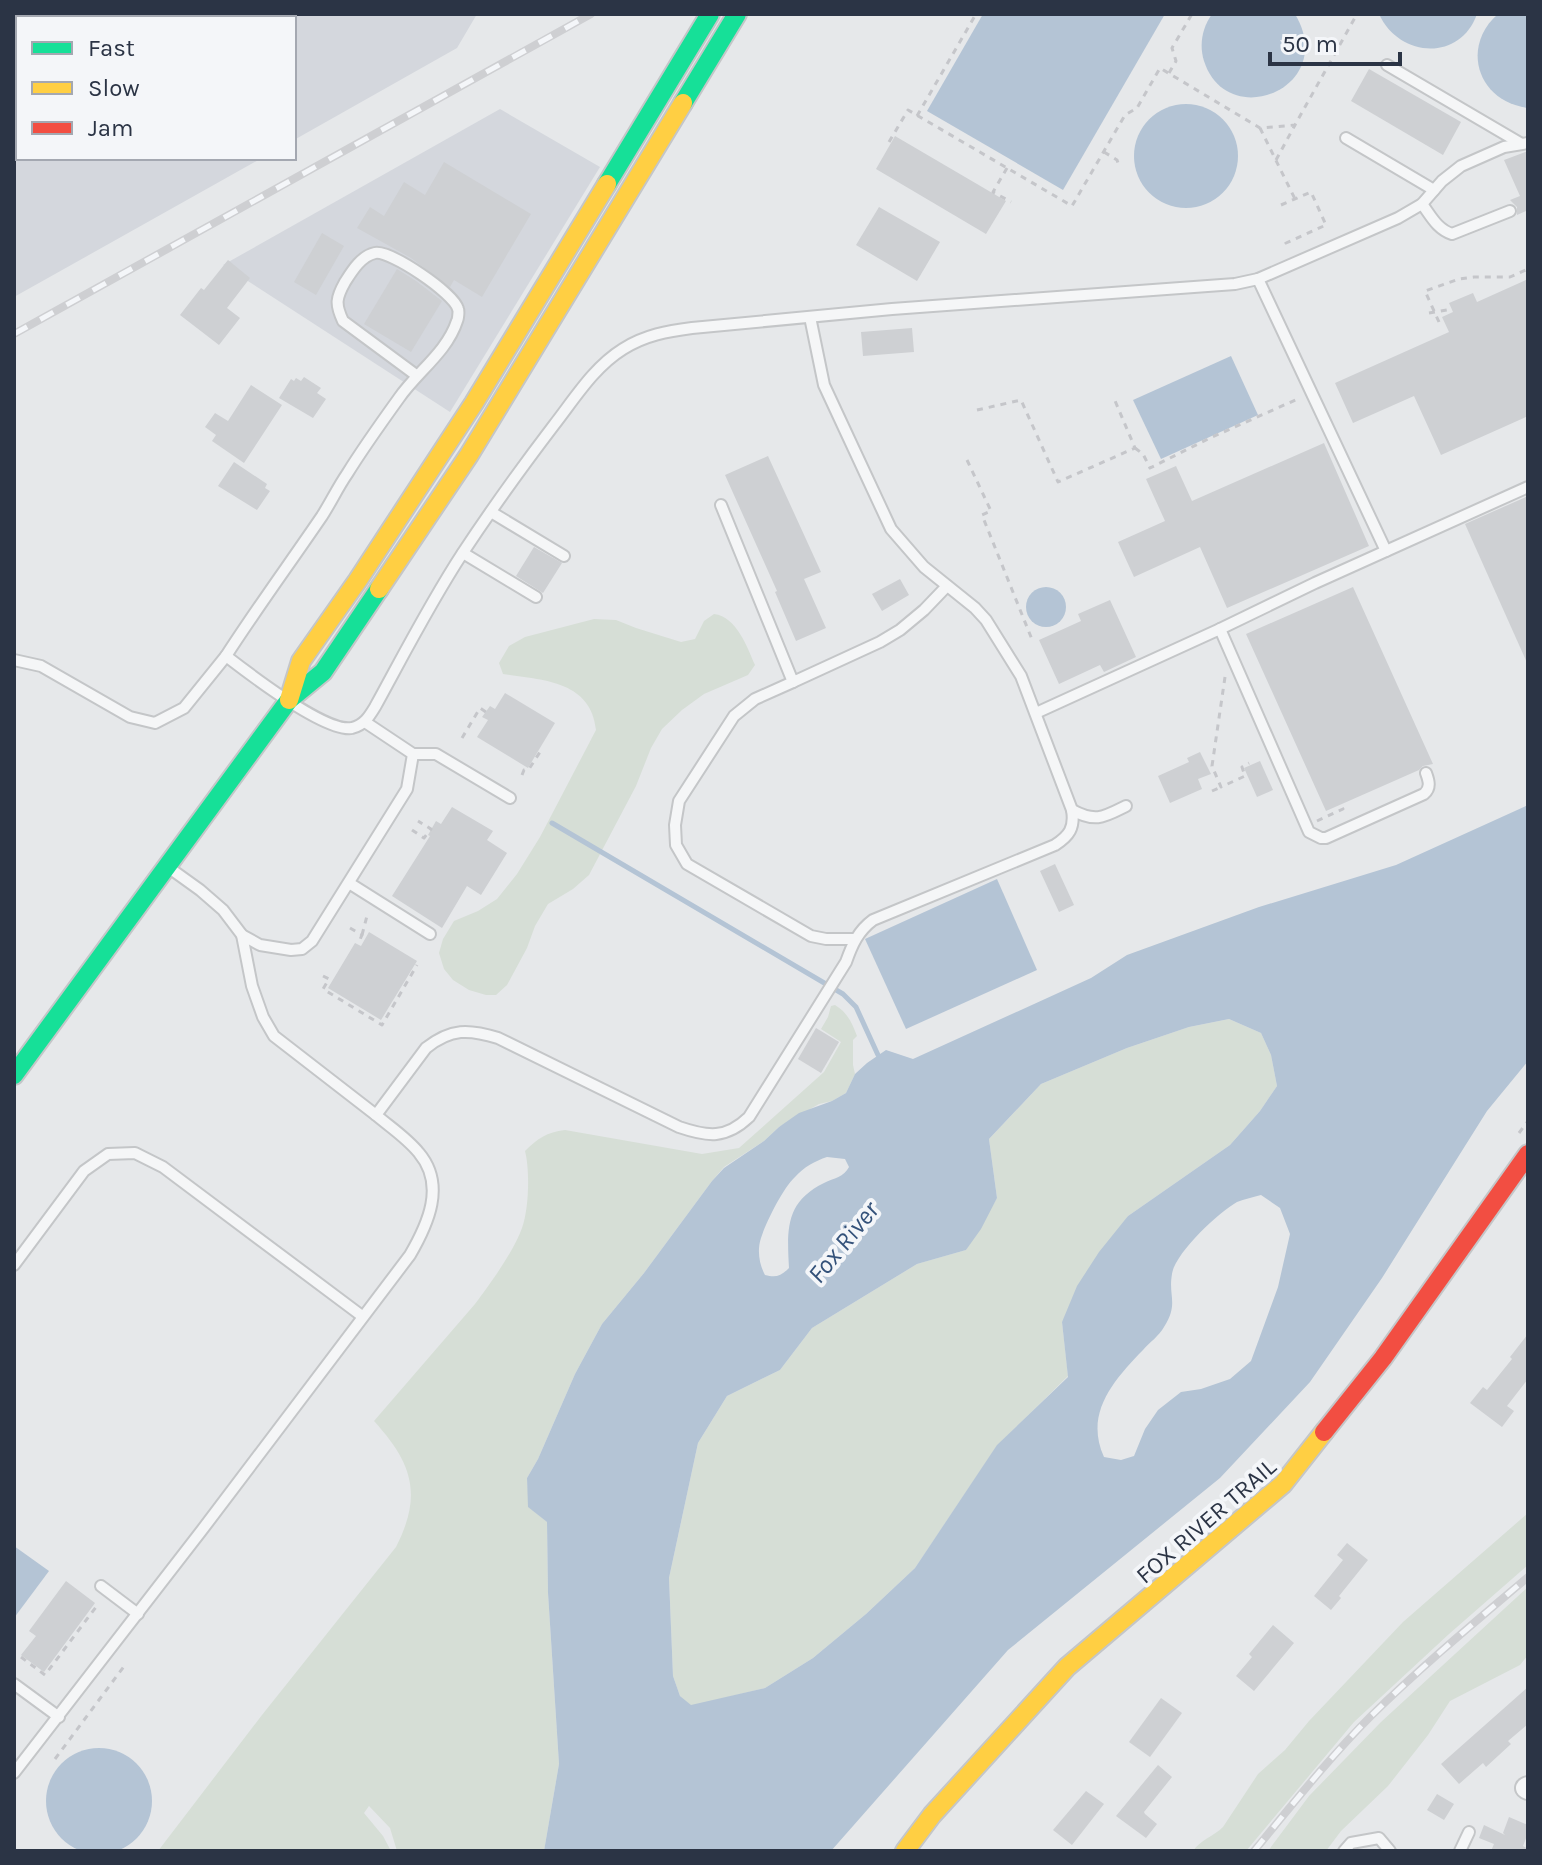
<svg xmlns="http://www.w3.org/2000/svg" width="1542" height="1865" font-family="Karla,sans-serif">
	<rect width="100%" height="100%" fill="#e6e8ea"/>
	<g fill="#d4d7dd">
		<path d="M14,14H477L457,48L294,140V18H18V158H262L14,297Z"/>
		<path d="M500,109L600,167L450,412L223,265Z"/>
	</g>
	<g fill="#d6ded6">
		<path d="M714,614C737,617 747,647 755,665L748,675L704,694L682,710L662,729L651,748L636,786L589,875L573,889L548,904L535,926L527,948L507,985L496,995H486L469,990L453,980L444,969L439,953L443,939L454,921L478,911L497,899L517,874L540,837L596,730C591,680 541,680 503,674L499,663L509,646L525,637L594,619L616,620L636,628L681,642L695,639L704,621Z"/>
		<path d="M835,1005C848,1013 852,1023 857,1036L853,1040V1065L855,1074L846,1093L832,1101L819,1104L779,1127L764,1141L724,1167L712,1181L644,1273L602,1324L575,1374L538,1459L527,1478L529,1507L547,1522L548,1593L559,1764L544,1851H397L390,1828L369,1806L364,1813L383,1836L391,1851H158L262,1715L396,1547C423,1494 412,1463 374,1421L475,1304C490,1284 514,1251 522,1228C529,1209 530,1170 525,1151C537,1139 547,1132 565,1130L702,1154L739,1148L824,1072L841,1042L821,1029L828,1017L831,1006Z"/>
		<path d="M1229,1019L1261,1033L1271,1055L1277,1086L1260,1111L1230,1145L1128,1216L1062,1322L1068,1376L997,1446L915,1568L866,1614L813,1658L765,1688L691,1706L680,1696L673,1676L669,1578L698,1443L727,1396L780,1370L812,1328L917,1264L966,1250L997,1198L989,1139L1041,1084L1127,1048L1189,1027Z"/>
		<path d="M1528,1513V1565L1449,1634L1354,1722L1246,1851H1193C1200,1840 1214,1836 1223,1827L1258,1774L1285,1750L1309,1721L1403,1622Z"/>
		<path d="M1528,1587V1655L1520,1665L1450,1701L1428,1735L1388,1786L1341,1831L1326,1851H1268L1309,1796L1381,1722Z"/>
	</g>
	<g fill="#b4c4d5" fill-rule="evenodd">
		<path d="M983,14H1165L1063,190L927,111Z"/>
		<path d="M1212,14H1295C1339,88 1227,133 1204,61C1199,45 1202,28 1212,14Z"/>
		<path d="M1379,14H1477C1460,62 1399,58 1379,14Z"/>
		<path d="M1498,14H1528V108C1478,102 1460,47 1498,14Z"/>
		<circle cx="1186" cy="156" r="52"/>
		<path d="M1231,356L1258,415L1161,459L1133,400Z"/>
		<circle cx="1046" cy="607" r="20"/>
		<path d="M1528,805V1061L1487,1111L1382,1278L1310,1382L1220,1478L1008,1650L831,1851H544L559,1764L548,1593L547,1522L528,1507L527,1478L538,1459L575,1374L602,1324L644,1273L712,1181L724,1168L764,1141L779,1127L799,1113L832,1101L846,1093L855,1074L867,1063L886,1050L913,1059L1091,978L1127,955L1259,907L1396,865ZM1229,1019L1261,1033L1271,1055L1277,1086L1260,1111L1230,1145L1128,1216L1099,1252L1077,1286L1062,1322L1068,1377L997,1445L915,1568L866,1614L813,1658L765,1688L691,1705L680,1696L673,1676L669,1578L698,1443L727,1396L780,1370L812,1328L917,1264L966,1250L981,1229L997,1198L989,1139L1041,1084L1127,1048L1189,1027ZM827,1157L845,1159L849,1167C844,1177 834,1178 824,1183C785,1202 787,1230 789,1268C781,1276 776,1278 765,1275C759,1264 757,1250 761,1238C766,1222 783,1188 795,1177C804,1167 815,1161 827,1157ZM1261,1195L1280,1208L1290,1234L1278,1287L1251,1361L1230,1379L1201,1389L1181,1392L1158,1410L1145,1429L1134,1456L1121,1460L1104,1457C1084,1413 1114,1380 1143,1350C1150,1342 1159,1336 1164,1327C1179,1303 1168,1297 1172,1274C1175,1253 1219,1212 1237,1202C1244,1199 1254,1197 1261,1195Z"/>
		<path d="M997,879L1037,970L906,1029L865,939Z"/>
		<path d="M14,1546L49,1571L14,1618Z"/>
		<circle cx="99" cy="1801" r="53"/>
	</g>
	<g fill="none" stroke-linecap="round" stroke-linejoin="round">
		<path stroke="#b4c4d5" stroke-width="5" d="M552,823L843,994L856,1007L878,1055"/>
	</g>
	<g fill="#ced0d3">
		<path d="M1369,69L1461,122L1443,155L1351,101Z"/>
		<path d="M895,136L1006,201L986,234L876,169Z"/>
		<path d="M1528,151V215L1526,211L1517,215V207L1510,200L1520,196L1504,160Z"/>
		<path d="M444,162L531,214L482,297L454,280L450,287L411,258L357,228L370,207L384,216L404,182L425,195Z"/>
		<path d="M879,207L940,242L917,281L856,245Z"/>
		<path d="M322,233L344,246L316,295L294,282Z"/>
		<path d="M228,260L250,278L227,308L240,318L219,345L180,315L201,288L204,290Z"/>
		<path d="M397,269L416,281L442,301L411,352L364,324Z"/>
		<path d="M1528,279V416L1441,455L1414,396L1353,423L1335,383L1449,332L1442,317L1453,312L1449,303L1473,293L1477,302Z"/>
		<path d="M912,328L914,352L863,356L861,332Z"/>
		<path d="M304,377L321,388L317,393L326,399L313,418L279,398L291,379L294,381L296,378L301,381Z"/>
		<path d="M251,385L282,405L244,463L212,441L216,435L205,427L215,413L228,421Z"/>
		<path d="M1324,443L1369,546L1227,608L1200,547L1134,577L1118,542L1165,521L1146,479L1176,466L1192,501Z"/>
		<path d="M768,456L821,572L804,579L826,628L796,641L775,592L777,591L725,475Z"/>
		<path d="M234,462L267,484L265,488L270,491L257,510L218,486Z"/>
		<path d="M1528,496V665L1465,524Z"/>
		<path d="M534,547L562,563L543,593L516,576Z"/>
		<path d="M900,579L909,595L882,611L872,594Z"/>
		<path d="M1353,587L1433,764L1423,766L1419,770L1326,811L1246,634Z"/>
		<path d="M1110,600L1136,657L1104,672L1100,665L1059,684L1039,640L1081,621L1078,614Z"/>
		<path d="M505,693L555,723L528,768L477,737L488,720L482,717L490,706L495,709Z"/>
		<path d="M1200,752L1211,774L1198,779L1202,789L1170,803L1158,776L1189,762L1187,758Z"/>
		<path d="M1260,761L1273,790L1257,797L1244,768Z"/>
		<path d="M452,807L493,831L487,840L507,853L481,895L467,886L442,928L392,896L430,836L428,835L436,821L441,824Z"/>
		<path d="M1055,864L1074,905L1059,912L1040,871Z"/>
		<path d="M369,932L417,961L381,1020L328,988L355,943L361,946Z"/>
		<path d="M816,1028L839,1042L821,1073L798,1059Z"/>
		<path d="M1528,1334V1379L1507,1406L1514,1411L1502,1427L1470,1403L1483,1387L1487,1390L1512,1359L1510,1357Z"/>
		<path d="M1347,1543L1368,1560L1339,1596L1341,1598L1331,1610L1314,1596L1343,1560L1337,1555Z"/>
		<path d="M66,1581L95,1603L44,1672L21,1655L36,1636L29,1631Z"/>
		<path d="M1273,1625L1294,1643L1254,1691L1236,1676L1252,1657L1249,1654Z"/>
		<path d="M1528,1687V1724L1508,1741L1511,1744L1486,1767L1483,1763L1459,1784L1441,1764Z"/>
		<path d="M1161,1698L1182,1713L1150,1757L1129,1742Z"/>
		<path d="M1158,1765L1172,1777L1144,1812L1145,1814L1157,1824L1146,1838L1116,1816Z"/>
		<path d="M1086,1791L1104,1804L1072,1845L1053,1830Z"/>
		<path d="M1437,1794L1454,1804L1444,1820L1427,1810Z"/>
		<path d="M1509,1817L1528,1825V1833L1523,1846L1528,1849V1851H1491L1494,1844L1479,1838L1484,1825L1505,1835L1503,1833Z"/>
	</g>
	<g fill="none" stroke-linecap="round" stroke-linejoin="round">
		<defs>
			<g id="lane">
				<path d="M1387,65L1520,143"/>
				<path d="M1346,138L1434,190"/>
				<path d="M1422,204C1431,216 1437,229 1452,234L1510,211"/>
				<path d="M1258,279L1386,551"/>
				<path d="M721,505L793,682L880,642L900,630L924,610L947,586"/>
				<path d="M491,512L564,556"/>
				<path d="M463,553L536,597"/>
				<path d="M1220,629L1315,583L1528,487"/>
				<path d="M226,656C257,608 290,563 322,516C331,502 338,487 347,474C363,448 381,423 399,398C417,372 447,352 457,321C458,320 459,311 458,309C454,293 390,250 375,253C361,256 352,271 345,282C336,298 335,304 343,321L416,375"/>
				<path d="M14,660L41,666L130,717L155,723L184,708L226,656C248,673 326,733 352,728C364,725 369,717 375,707C403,656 430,603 462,554C491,510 522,467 554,425C575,398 594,367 623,349C645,335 668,331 692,328L892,309L1235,284L1258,279L1398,218L1422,204L1442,181L1461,166L1504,147L1528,143"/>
				<path d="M793,682L755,699L734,716L679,801L675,825L676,845L687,864L811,936L826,939H855"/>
				<path d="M1036,713L1220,629L1309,832L1321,838H1326L1424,794C1431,788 1429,781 1426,773"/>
				<path d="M413,754H436L510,798"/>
				<path d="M1072,810C1096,823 1104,817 1126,806"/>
				<path d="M168,867L200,890L223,910L242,935L260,945L291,950L302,949L312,941L407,789L413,754L365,722"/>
				<path d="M349,883L430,934"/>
				<path d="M242,935L252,986L263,1017L274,1036L376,1115L426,1048C451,1028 469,1029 498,1038L679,1127C708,1137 726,1139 749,1117L846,962C852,945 858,931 873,920L1055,845C1069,836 1075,828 1072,810L1021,676L986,620L975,608L924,567L891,529L824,385L810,317"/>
				<path d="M14,1265L84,1171L108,1154L135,1153L163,1167L362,1316"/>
				<path d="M101,1586L138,1614"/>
				<path d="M14,1684L59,1717"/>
				<path d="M14,1773L202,1530L410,1255C428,1224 446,1185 419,1153C407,1138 390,1127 376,1115"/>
				<path d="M1344,1851L1351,1843L1379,1838L1390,1851"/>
				<path d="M1460,1851L1469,1832"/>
			</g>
			<path id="street" d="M1528,1787L1526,1788L1528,1789"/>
			<g id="fast">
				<path d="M683,103L737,14"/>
				<path d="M607,184L710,14"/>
				<path d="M14,1075L289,700L323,672L379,589"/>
			</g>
			<g id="slow">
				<path d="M379,589L469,455L683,103"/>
				<path d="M289,700L301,661L358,580L474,403L607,184"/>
				<path d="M905,1851L932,1815L1067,1667L1283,1484L1324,1432"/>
			</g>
			<path id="jam" d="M1324,1432L1383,1358L1528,1154"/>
		</defs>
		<use href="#lane" stroke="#c4c6c8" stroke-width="14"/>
		<use href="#street" stroke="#c4c6c8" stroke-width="24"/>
		<use href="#fast" stroke="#c4c6c8" stroke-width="22"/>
		<use href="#slow" stroke="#c4c6c8" stroke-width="22"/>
		<use href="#jam" stroke="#c4c6c8" stroke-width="22"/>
		<g stroke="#c5c6ca" stroke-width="3" stroke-dasharray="6 6" stroke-linecap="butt">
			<path d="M1482,15V14"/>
			<path d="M1169,73L1176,61L1172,48L1192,14"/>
			<path d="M917,116L976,14"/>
			<path d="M1260,128L1295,199"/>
			<path d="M889,142L908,110L1072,206L1125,115L1137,108L1160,68L1260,128L1295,125L1357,14"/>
			<path d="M1104,152L1117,160L1119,166"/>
			<path d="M1276,160L1295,125"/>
			<path d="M1007,168L993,192L1011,202"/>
			<path d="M1281,205L1311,192L1326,225L1286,243L1284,239"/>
			<path d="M1429,313L1452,309"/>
			<path d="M1439,322L1425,291L1459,279L1474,277H1510L1528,269"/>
			<path d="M977,410L1021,400L1058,482L1135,448L1113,396"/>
			<path d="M1135,448L1143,454L1150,468L1210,438L1300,398"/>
			<path d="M967,460L991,511L982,515L1033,642"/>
			<path d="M1225,677L1212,766L1221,787L1245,776L1242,767L1249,763"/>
			<path d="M462,738L480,708L486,712"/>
			<path d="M522,775L524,770L529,769L540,752"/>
			<path d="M1212,791L1221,787"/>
			<path d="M1317,821L1343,809L1341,806"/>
			<path d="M412,830L424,838L431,829L418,821"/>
			<path d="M350,928L362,935L358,944"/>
			<path d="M362,935L368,912"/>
			<path d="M323,976L329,979L323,989L382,1025L417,965"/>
			<path d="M1519,1133L1528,1121"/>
			<path d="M21,1657L45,1675L99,1603"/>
			<path d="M55,1759L125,1665"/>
		</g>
		<use href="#lane" stroke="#f5f6f7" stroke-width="10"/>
		<use href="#street" stroke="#f5f6f7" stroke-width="20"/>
		<use href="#fast" stroke="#16e098" stroke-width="18"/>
		<use href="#slow" stroke="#ffcf43" stroke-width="18"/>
		<use href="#jam" stroke="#f24e42" stroke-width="18"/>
		<defs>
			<g id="rail">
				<path d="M14,334L591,14"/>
				<path d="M1254,1851C1292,1805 1329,1758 1371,1716C1421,1667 1475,1622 1528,1577"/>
			</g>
		</defs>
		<use href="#rail" stroke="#cecfd2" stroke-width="8"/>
		<use href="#rail" stroke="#f4f6f9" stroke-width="5" stroke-dasharray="15" stroke-linecap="butt"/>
	</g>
	<g text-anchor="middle" stroke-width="8" stroke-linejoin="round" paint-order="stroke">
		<g font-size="24" fill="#2b3445" stroke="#f4f6f9">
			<text transform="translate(1206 1521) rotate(-41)" y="8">FOX RIVER TRAIL</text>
		</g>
		<g font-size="26" font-style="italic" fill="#34527a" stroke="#f4f6f9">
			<text transform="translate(843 1242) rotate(-51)" y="9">Fox River</text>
		</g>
	</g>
	<rect width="1542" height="1865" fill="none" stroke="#2b3445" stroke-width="32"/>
	<rect x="16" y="16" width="280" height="144" fill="#f4f6f9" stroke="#a4a8b1" stroke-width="2"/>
	<rect x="32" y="42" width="40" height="12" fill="#16e098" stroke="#a4a8b1" stroke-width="2"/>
	<text x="88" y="56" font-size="24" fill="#2b3445">Fast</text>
	<rect x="32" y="82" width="40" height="12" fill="#ffcf43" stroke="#a4a8b1" stroke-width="2"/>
	<text x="88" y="96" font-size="24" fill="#2b3445">Slow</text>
	<rect x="32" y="122" width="40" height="12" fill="#f24e42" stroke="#a4a8b1" stroke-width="2"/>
	<text x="88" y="136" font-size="24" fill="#2b3445">Jam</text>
	<path d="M1270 52v12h130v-12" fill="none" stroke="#2b3445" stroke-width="4"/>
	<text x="1282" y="52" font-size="24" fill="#2b3445" stroke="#f4f6f9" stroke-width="6" paint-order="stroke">50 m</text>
</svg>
